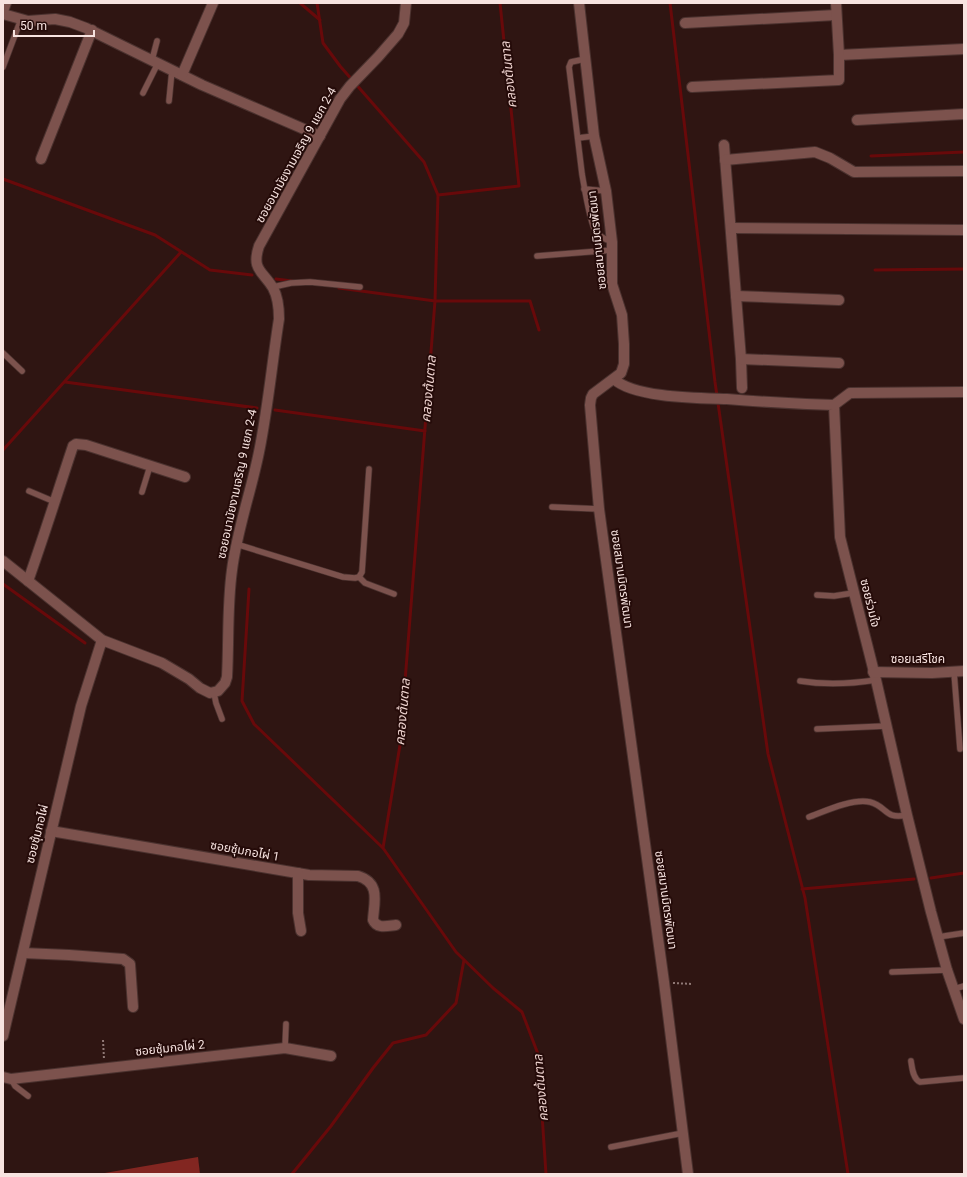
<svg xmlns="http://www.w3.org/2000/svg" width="967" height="1177" font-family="Roboto,'Noto Sans Thai',sans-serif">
	<rect width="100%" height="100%" fill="#2f1512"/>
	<path fill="#822621" d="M198,1157L200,1174H99Z"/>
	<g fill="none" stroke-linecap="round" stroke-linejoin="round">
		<g stroke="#68090a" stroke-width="3">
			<path d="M300,3L320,20"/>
			<path d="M317,3L323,43L340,66L424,162L438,195"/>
			<path d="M500,3L519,186L438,195L435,301L400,745L383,848L456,952L493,988L522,1012L538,1054L546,1174"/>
			<path d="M670,3L715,382L768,754L805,898L848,1174"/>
			<path d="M871,156L964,152"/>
			<path d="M3,179L155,235L210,270L252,275"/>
			<path d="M875,270L964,269"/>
			<path d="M276,279L292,281"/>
			<path d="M339,288L435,301H530L539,330"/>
			<path d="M65,382L257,408"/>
			<path d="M275,410L425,431"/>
			<path d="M3,450L181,252"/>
			<path d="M3,584L85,643"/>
			<path d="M249,589L242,701L254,724L383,848"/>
			<path d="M931,878L964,873"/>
			<path d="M802,889L914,879"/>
			<path d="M292,1174L331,1126L373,1068L393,1043L426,1035L456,1003L464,960"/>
		</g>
		<defs>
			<g id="service">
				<path d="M585,59L571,62L569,67L582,174C584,185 590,224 596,232C600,237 607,240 612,242"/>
				<path d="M152,60L157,41"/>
				<path d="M3,67L21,19"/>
				<path d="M143,93L158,63"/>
				<path d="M169,101L172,70"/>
				<path d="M578,138L594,136"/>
				<path d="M584,189L606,191"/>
				<path d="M537,256L613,250"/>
				<path d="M273,287L291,283L310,282L360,287"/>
				<path d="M3,353L22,371"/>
				<path d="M29,491L55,502"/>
				<path d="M142,492L150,466"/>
				<path d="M552,507L599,509"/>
				<path d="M236,544L343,577L355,578L359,577L362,572L369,469"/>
				<path d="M359,577L365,583L394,594"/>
				<path d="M817,595L834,596L853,593"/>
				<path d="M954,672L960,749"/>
				<path d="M800,681C825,685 850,684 876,680"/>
				<path d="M214,693L216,703L222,719"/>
				<path d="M817,729L886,726"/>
				<path d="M809,817C825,811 853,798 870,802C887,806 884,820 907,815"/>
				<path d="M938,937L964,933"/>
				<path d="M892,972L947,970"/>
				<path d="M954,989L964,986"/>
				<path d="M285,1048L286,1024"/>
				<path d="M911,1061C912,1068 913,1079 920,1082L964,1078"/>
				<path d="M11,1079L15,1086L28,1096"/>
				<path d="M611,1147L683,1133"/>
			</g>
			<g id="minor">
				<path d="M3,11L6,3"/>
				<path d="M3,14L28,21L55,19L70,22L86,28L202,85L320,136"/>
				<path d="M685,23L836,15"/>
				<path d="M839,55L964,49"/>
				<path d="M182,75L213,3"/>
				<path d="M692,87L839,80V55L836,3"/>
				<path d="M857,120L964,114"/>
				<path d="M724,145L741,359L742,388"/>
				<path d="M41,159L92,30"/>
				<path d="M725,160L815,152L830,158L854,172L964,171"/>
				<path d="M731,228L964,230"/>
				<path d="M736,296L839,300"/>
				<path d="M741,359L839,363"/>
				<path d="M614,379C634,398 700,398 727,399C763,402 798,404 834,405L840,537L876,680L907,815L931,912L947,970L964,1019"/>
				<path d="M834,405L850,393L964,392"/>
				<path d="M3,561L102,640L162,663L189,679L200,688L210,693L218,691L225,683L227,677C229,641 227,606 232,570C237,530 251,492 259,452C268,408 272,363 279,319C279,309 278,297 273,288C263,271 251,270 259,246L340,99L350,86L378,57L398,34L404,23L406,3"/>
				<path d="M28,581C44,536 58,491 73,446L76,444L86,445L185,477"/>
				<path d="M873,672L932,673L964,671"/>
				<path d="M51,831L309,875L358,876C381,883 374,902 373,920C377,929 387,926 396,925"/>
				<path d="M298,873V913L301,931"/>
				<path d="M23,953L69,955L123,959L130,964L133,1007"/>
				<path d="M3,1036L81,706L102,640"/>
				<path d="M3,1077L11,1079L285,1048L331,1056"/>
			</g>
			<path id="tertiary" d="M579,3L594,136L606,191L612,242V284L622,315L624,344V364L621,373L593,394L591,398L590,405L599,509L664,982L688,1174"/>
		</defs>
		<use href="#service" stroke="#4b322f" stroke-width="7"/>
		<use href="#minor" stroke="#4b322f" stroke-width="12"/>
		<use href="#tertiary" stroke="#4b322f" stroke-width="12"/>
		<g stroke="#907976" stroke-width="2" stroke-dasharray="2 2" stroke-linecap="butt">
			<path d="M673,983L693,984"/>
			<path d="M103,1040L104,1059"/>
		</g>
		<use href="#service" stroke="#7c524d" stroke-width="5.5"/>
		<use href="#minor" stroke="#7c524d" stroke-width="10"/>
		<use href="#tertiary" stroke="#7c524d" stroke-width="10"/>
	</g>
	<g text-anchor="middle" stroke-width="4" stroke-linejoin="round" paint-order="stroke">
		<g font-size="12" fill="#f7e3e0" stroke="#250b09">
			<text transform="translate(296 155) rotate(-61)" y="4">ซอยอนามัยงามเจริญ 9 แยก 2-4</text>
			<text transform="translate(597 240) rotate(-96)" y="4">ซอยสมานมิตรพัฒนา</text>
			<text transform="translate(237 484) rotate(-78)" y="4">ซอยอนามัยงามเจริญ 9 แยก 2-4</text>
			<text transform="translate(622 579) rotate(82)" y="4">ซอยสมานมิตรพัฒนา</text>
			<text transform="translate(870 603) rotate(76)" y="4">ซอยร่วมใจ</text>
			<text x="918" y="663">ซอยเสรีโชค</text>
			<text transform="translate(37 834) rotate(-76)" y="4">ซอยซุ้มกอไผ่</text>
			<text transform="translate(245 851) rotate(10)" y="4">ซอยซุ้มกอไผ่ 1</text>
			<text transform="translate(666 900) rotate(82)" y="4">ซอยสมานมิตรพัฒนา</text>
			<text transform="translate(170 1048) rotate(-6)" y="4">ซอยซุ้มกอไผ่ 2</text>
		</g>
		<g font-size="13" font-style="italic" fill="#efd4d0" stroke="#250b09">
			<text transform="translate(508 75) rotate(-96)" y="5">คลองต้นตาล</text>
			<text transform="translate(428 389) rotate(-85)" y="5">คลองต้นตาล</text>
			<text transform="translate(402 712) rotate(-85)" y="5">คลองต้นตาล</text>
			<text transform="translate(540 1088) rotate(-95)" y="5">คลองต้นตาล</text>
		</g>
	</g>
	<rect width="967" height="1177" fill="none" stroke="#f7e3e0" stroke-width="8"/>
	<path d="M14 30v6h80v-6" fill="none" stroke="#f7e3e0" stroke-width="2"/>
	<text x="20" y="30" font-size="12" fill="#f7e3e0" stroke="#250b09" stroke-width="3" paint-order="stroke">50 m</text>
</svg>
